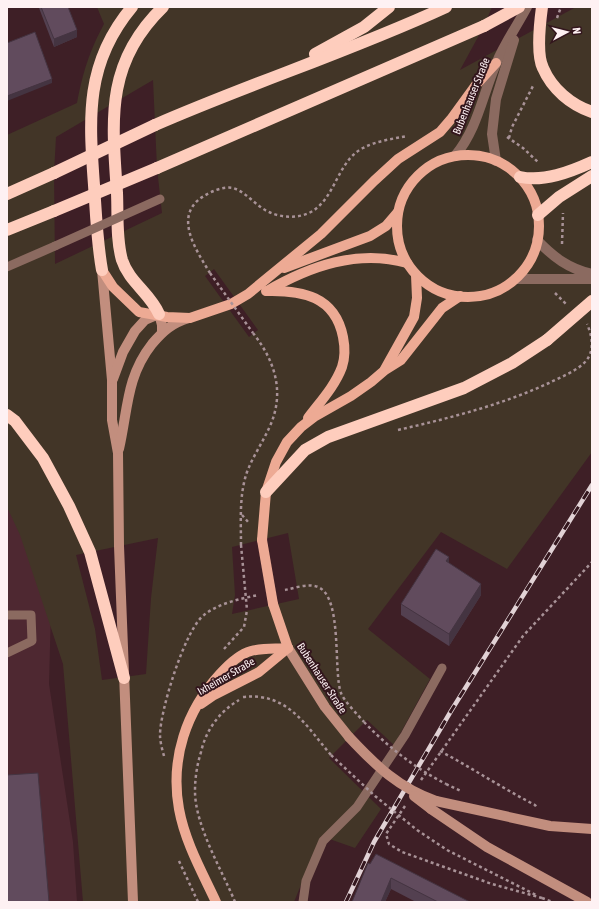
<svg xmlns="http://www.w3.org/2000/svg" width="599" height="909" font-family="'Asap Condensed',sans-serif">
	<rect width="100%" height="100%" fill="#3e1f26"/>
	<path fill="#4e2831" d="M7,470L51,609L49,684L73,842L77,902H7Z"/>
	<path fill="#423527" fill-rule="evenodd" d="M97,7H492L484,26L460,70L576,7H592V452L507,569L441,532L368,629L430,679L394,745L367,720L329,758L381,809L355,848L321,836L294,902H83L63,664L20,535L7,507V135L77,103C83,72 89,52 104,24ZM153,80L157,168L162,213L55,264L54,173L56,137ZM214,269L258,330L249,337L205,276ZM288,533L299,599L232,614L235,595L232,547ZM158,538L151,598L146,674L102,680L95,629L76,555Z"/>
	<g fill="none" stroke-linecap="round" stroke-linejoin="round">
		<g stroke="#a89297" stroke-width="2.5" stroke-dasharray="3 3" stroke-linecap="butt">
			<path d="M557,18L561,7"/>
			<path d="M507,137L523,148L539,163"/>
			<path d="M509,138L512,127L534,84"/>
			<path d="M562,244L563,213"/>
			<path d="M210,273C196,250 172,215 204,196C212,191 224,186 233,188C243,191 250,199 258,205C272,217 293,220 309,213C336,200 336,162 363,148C376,141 392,139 407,136"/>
			<path d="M555,293L566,304"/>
			<path d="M398,430C450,418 501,405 549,383C561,377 577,371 586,361C595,350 592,335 587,324"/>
			<path d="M242,515L249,523"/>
			<path d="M241,545C241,521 239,495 247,472C253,456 263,442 270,426C285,392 275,361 253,333"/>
			<path d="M285,590C295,588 308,583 318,587C343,597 333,672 341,693C344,701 358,715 364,722"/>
			<path d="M224,649L244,627L247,610"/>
			<path d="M243,697C288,692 306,726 331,755"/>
			<path d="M440,751C472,768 502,788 535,805L537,808"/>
			<path d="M164,756C162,749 160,741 160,735C160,711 185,629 204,615C219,603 240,599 258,595"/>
			<path d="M421,780L523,636L592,562"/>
			<path d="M446,784L461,791"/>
			<path d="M405,806L386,834L389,844L402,852L492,884L542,898"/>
			<path d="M417,830L447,850L536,895"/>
			<path d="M179,861L198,902"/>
			<path d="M542,898L553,902"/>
			<path d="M235,902C222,870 195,826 195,791C195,778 197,765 201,752C206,730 219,712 239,700"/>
		</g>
		<g stroke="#8b6a60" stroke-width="9">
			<path d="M7,267L55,246"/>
			<path d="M7,615H31L32,641L7,653"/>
			<path d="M303,902L306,881L323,841L357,807L405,735L442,668"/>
		</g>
		<g stroke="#8b6a60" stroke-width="10">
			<path d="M537,240C553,257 569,269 592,274"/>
			<path d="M515,279H592"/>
		</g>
		<g stroke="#8b6a60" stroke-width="10">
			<path d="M455,156C478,128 482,96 496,64C504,44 517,26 527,7"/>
			<path d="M496,161L492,134L496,99L514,40"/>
		</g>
		<g stroke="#c28e7e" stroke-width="10">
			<path d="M102,270L112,380V420L118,453L119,546L133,902"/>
			<path d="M113,379L123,352L135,331L145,320L159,314L162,325V332"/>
			<path d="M119,449C128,410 126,377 152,344C163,331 172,323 189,318"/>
			<path d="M288,648L325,707L349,737"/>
			<path d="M436,801L550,826L592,829"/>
			<path d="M431,809L487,847L587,902"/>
		</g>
		<g stroke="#edaa94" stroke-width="10">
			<circle cx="468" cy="226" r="71"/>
			<path d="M284,268L370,236L386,226L398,212"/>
			<path d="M102,270L113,287L139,312L167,317L190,318L231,304L248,294L321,234L374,181L398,159L440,132L452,118L476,85L496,63"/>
			<path d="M266,291C302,290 335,296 343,337C345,347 345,358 342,367C335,386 320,402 308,418"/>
			<path d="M267,291C310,266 358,249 407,263"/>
			<path d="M385,369L414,317L417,298L416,275"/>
			<path d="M262,540L266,492L276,462L287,442L301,427L314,417L351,396L371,382L385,370L401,360L442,308L460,296"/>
			<path d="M273,604L288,648"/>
			<path d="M201,704L214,695L259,672L288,648"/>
			<path d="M216,902C202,872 185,842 179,809C170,759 186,711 220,674C228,665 240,654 251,651C263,648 276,649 288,648"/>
		</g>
		<g stroke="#fecdbd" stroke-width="12">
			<path d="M542,7C540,22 536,54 543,68C552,89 571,105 592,112"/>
			<path d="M315,54L364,27L389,7"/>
			<path d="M155,125C251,83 351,51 446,7"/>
			<path d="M157,168L484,26"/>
			<path d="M520,177C544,182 570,172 592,162"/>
			<path d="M7,194L54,173"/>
			<path d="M538,215L559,197L592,176"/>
			<path d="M7,230L54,211"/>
			<path d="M102,270C97,242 96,214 94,185C89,117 85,63 132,7"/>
			<path d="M159,314C150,293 129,282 122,260C116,239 118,215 117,193C112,120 105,63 163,7"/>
			<path d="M7,415L15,421L43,458L69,506L90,552L124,678"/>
			<path d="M266,492L305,450L328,437L464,388L512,363L547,340"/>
		</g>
		<defs>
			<path id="rail" d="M346,902L374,842L451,711L592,485"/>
		</defs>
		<use href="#rail" stroke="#e1d2d5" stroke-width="4.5"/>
		<use href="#rail" stroke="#33161d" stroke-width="3" stroke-dasharray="9" stroke-linecap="butt"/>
		<g stroke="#a89297" stroke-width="2.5" stroke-dasharray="3 3" stroke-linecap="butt">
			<path d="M210,273L253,333"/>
			<path d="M241,545L247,610"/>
			<path d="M364,722C388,747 415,768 446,784"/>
			<path d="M331,755L375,796L417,830"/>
		</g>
		<path stroke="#8b6a60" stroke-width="9" d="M55,246L160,199"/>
		<g stroke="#c28e7e" stroke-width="10">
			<path d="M349,737C376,766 399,788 436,801"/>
			<path d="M414,796L431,809"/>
		</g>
		<path stroke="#edaa94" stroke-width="10" d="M262,540L273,604"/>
		<g stroke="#fecdbd" stroke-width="12">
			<path d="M484,26L519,7"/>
			<path d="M54,173L155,125"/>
			<path d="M54,211L157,168"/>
			<path d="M547,340L592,301"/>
		</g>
	</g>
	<g fill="#534050">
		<path d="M39,7H68L77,37L54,47L39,8Z"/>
		<path d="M449,563L481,595L449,646L401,615V604Z"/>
		<path d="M370,864L470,902H416L391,889L385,902H352Z"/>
	</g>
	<g fill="#443441">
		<path d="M77,30V37L54,47V39Z"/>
		<path d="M52,79V83L7,101V96Z"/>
		<path d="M449,557V568L446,561Z"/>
		<path d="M481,584V595L449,646V634Z"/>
		<path d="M391,878V889L385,902H381Z"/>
	</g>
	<g fill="#614b5d" stroke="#443441">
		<path d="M41,7H68L77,30L54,39Z"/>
		<path d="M35,32L52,79L7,96V43Z"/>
		<path d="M436,549L449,557L446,561L481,584L449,634L401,604Z"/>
		<path d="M38,773L49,902H7V775Z"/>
		<path d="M376,854L470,902H438L391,878L381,902H352L368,863L370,864Z"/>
	</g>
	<g text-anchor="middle" stroke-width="4" stroke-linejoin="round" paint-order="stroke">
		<g font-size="11" fill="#fef1f3" stroke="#33161d">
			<text transform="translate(471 96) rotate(-68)" y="4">Bubenhauser Straße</text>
			<text transform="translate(226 676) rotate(-30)" y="4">Ixheimer Straße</text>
			<text transform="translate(322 678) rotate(57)" y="4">Bubenhauser Straße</text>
		</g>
	</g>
	<rect width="599" height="909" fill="none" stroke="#fef1f3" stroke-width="16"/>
	<g transform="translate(567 32) rotate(83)" stroke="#33161d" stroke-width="3" paint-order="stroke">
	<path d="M0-3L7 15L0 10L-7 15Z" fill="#fef1f3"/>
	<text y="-6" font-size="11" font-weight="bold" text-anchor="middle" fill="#fef1f3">N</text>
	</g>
</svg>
